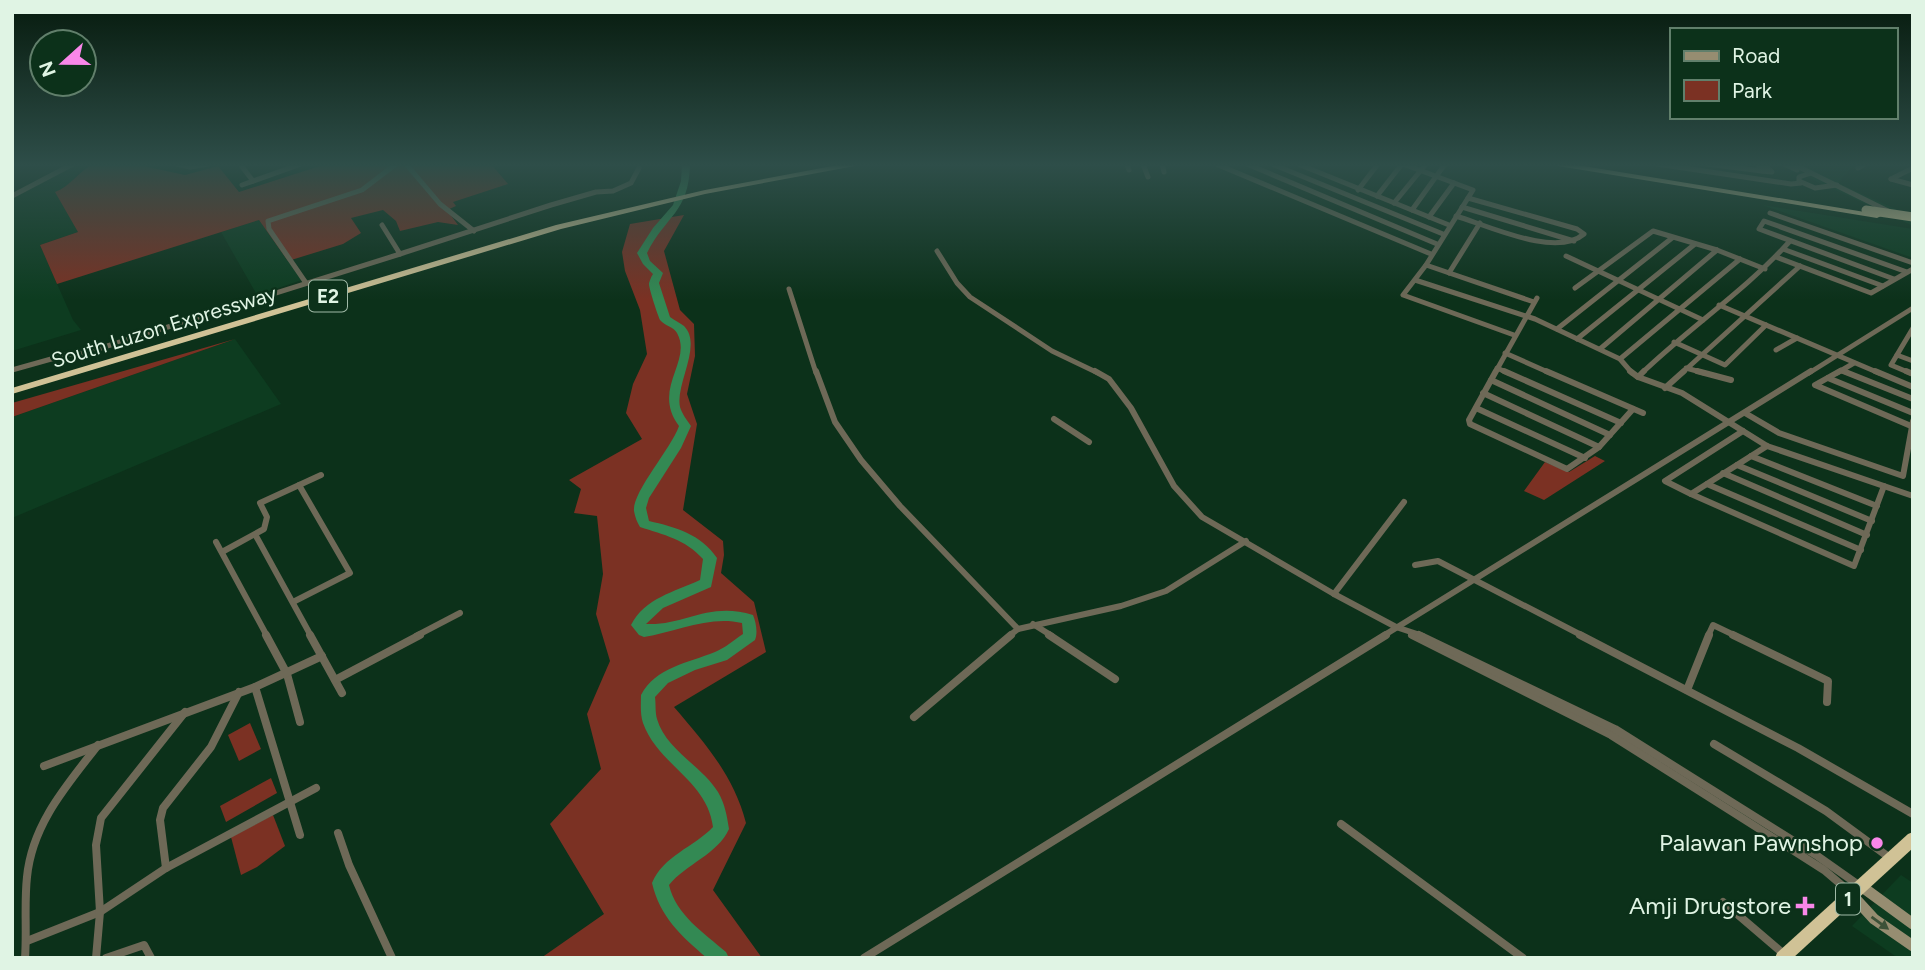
<svg xmlns="http://www.w3.org/2000/svg" width="1925" height="970" font-family="Figtree,sans-serif">
	<rect width="100%" height="100%" fill="#0c311a"/>
	<g fill="#0d3c20">
		<path d="M74,164H85L67,188L78,232L40,245L73,320L81,330L12,351V198Z"/>
		<path d="M1779,164H1855L1838,183L1913,217V226Z"/>
		<path d="M1762,205L1913,229V258Z"/>
		<path d="M259,220L302,280L257,295L221,232Z"/>
		<path d="M235,339L281,404L12,518V417Z"/>
		<path d="M1901,875L1913,883V958H1898L1852,926Z"/>
	</g>
	<g fill="#7b3123">
		<path d="M93,164H134L185,175L218,166L239,192L326,164H491L508,184L453,202L456,206L447,210L458,225L438,222L400,231L396,221L383,210L351,218L361,233L343,244L288,261L259,220L57,284L40,245L78,232L55,192C71,186 78,172 93,164Z"/>
		<path d="M684,215L664,251L680,310L694,324L695,356L687,394L697,424L683,510L723,541L724,555L721,573L754,602L766,652L674,707C705,743 734,776 746,823L713,890L762,958H541L604,914L550,824L601,769L587,714L610,661L596,614L603,574L597,516L574,513L581,489L569,480L642,439L626,413L633,384L647,354L640,310L625,271L622,252L630,224Z"/>
		<path d="M235,339L12,417V403Z"/>
		<path d="M1595,456L1605,461L1544,500L1524,491L1545,462L1569,472Z"/>
		<path d="M250,723L261,749L239,761L228,735Z"/>
		<path d="M271,778L277,793L226,822L220,806Z"/>
		<path d="M273,815L285,846L257,867L241,875L231,837Z"/>
	</g>
	<g fill="none" stroke-linecap="round" stroke-linejoin="round">
		<path fill="#338953" fill-rule="evenodd" d="M682,164H690C689,213 666,215 647,253L650,261L663,273L659,283L670,317C674,320 680,323 684,326C703,345 675,384 680,407C682,414 687,420 691,426L681,448L649,498L646,508L649,521C675,527 701,534 717,558L711,587L663,608L646,624C684,626 709,601 753,615C756,622 758,633 755,640L727,660L695,670L668,683L655,697C656,704 655,712 657,719C666,750 702,766 718,792C725,804 727,816 729,829C718,854 686,864 669,885C676,915 704,933 726,952L729,958H707C681,936 660,917 652,883C663,856 694,847 713,827C707,780 658,765 643,723C640,714 641,704 641,695C656,667 688,663 715,652C725,648 734,640 743,634L742,623C710,615 675,632 644,637L639,635L631,625C645,598 674,592 700,580L703,559C685,539 664,535 640,527C637,522 635,517 634,511C632,492 671,449 679,426C651,388 693,362 677,333C674,327 665,326 660,320C658,316 649,289 649,284C649,282 652,275 653,274L643,264L637,253L653,228L673,205L681,181Z"/>
		<g stroke="#6e6957" stroke-width="5">
			<path d="M177,164L190,167L208,164"/>
			<path d="M240,164L253,181"/>
			<path d="M406,164L440,204L474,231"/>
			<path d="M1127,164L1129,170"/>
			<path d="M1143,164L1148,177"/>
			<path d="M1162,164L1164,172"/>
			<path d="M1216,164L1431,254"/>
			<path d="M1247,164L1437,244"/>
			<path d="M1272,164L1443,234"/>
			<path d="M1298,164L1449,225"/>
			<path d="M1403,164L1473,190L1426,265L1403,295L1514,335"/>
			<path d="M1657,164L1791,184L1801,183"/>
			<path d="M1707,164L1762,171"/>
			<path d="M1784,164L1797,170"/>
			<path d="M1793,164L1888,211"/>
			<path d="M1759,167L1768,168L1772,172L1762,171Z"/>
			<path d="M1858,168L1865,164"/>
			<path d="M1811,173L1799,177V181L1815,188L1837,185"/>
			<path d="M1891,179L1913,168"/>
			<path d="M1891,179L1913,185"/>
			<path d="M242,185L301,164"/>
			<path d="M1358,190L1378,164"/>
			<path d="M12,196L73,164"/>
			<path d="M1377,196L1402,164"/>
			<path d="M1394,203L1426,164"/>
			<path d="M1462,207L1574,241"/>
			<path d="M1412,210L1445,164"/>
			<path d="M1770,213L1913,263"/>
			<path d="M1456,216C1489,226 1556,258 1584,234L1577,229L1468,198"/>
			<path d="M1429,217L1454,183"/>
			<path d="M1783,249L1883,286"/>
			<path d="M937,251L957,283L970,297L1052,351L1098,373"/>
			<path d="M400,254L551,205L596,192L613,191L631,183L639,168"/>
			<path d="M1566,256L1703,320"/>
			<path d="M1776,257L1871,293L1913,269"/>
			<path d="M1426,265L1534,302"/>
			<path d="M1449,273L1480,223"/>
			<path d="M1894,279L1759,229L1764,221L1907,272"/>
			<path d="M1415,280L1535,319L1620,359L1632,373"/>
			<path d="M306,283L269,229L268,221L362,190L396,164"/>
			<path d="M1575,288L1653,231L1717,250L1765,269"/>
			<path d="M789,289L816,373"/>
			<path d="M1719,305L1879,373"/>
			<path d="M1557,329L1672,238"/>
			<path d="M1577,339L1695,244"/>
			<path d="M1674,342L1725,365L1766,325"/>
			<path d="M1600,349L1717,250"/>
			<path d="M1776,350L1797,338"/>
			<path d="M1505,353L1550,373"/>
			<path d="M1897,355L1913,361"/>
			<path d="M1620,359L1740,259"/>
			<path d="M1497,368L1508,373"/>
			<path d="M1686,368L1704,373"/>
			<path d="M12,370L69,354L85,353L400,254L382,225"/>
			<path d="M1841,370L1848,373"/>
			<path d="M1495,373L1537,298"/>
			<path d="M1642,373C1690,327 1746,290 1790,241"/>
			<path d="M1682,373L1800,266"/>
			<path d="M1809,373L1913,308"/>
			<path d="M1837,373L1854,363"/>
			<path d="M1910,373L1891,365L1913,328"/>
		</g>
		<g stroke="#6e6957" stroke-width="6">
			<path d="M816,371L835,422L861,460L900,506L1018,629"/>
			<path d="M1095,371L1109,379L1131,408L1174,486L1202,517L1334,594L1396,627L1423,636"/>
			<path d="M1496,371L1469,420L1470,424L1567,469L1599,447L1633,409"/>
			<path d="M1504,371L1621,423"/>
			<path d="M1546,371L1643,413"/>
			<path d="M1630,371L1638,377L1682,393L1767,446L1913,496"/>
			<path d="M1697,371L1731,380"/>
			<path d="M1840,371L1815,385L1911,426"/>
			<path d="M1843,371L1913,399"/>
			<path d="M1875,371L1913,387"/>
			<path d="M1906,371L1913,374"/>
			<path d="M1638,377L1644,371"/>
			<path d="M1828,378L1913,413"/>
			<path d="M1491,380L1610,435"/>
			<path d="M1665,388L1684,371"/>
			<path d="M1483,393L1599,447"/>
			<path d="M1476,408L1585,458"/>
			<path d="M1745,413L1779,433L1903,476L1913,421"/>
			<path d="M1054,419L1089,442"/>
			<path d="M1743,431L1665,481L1691,494L1767,446"/>
			<path d="M1751,456L1877,506"/>
			<path d="M1737,465L1872,521"/>
			<path d="M1723,473L1867,535"/>
			<path d="M1707,484L1861,550"/>
			<path d="M1691,494L1854,566L1884,486"/>
			<path d="M256,536L311,636"/>
			<path d="M216,542L267,636"/>
			<path d="M222,552L264,529L267,517L260,503L321,475"/>
			<path d="M1415,565L1438,561L1583,636"/>
			<path d="M1334,594L1404,502"/>
			<path d="M293,602L350,573L299,485"/>
			<path d="M1033,624L1052,636"/>
			<path d="M1412,635L1415,636"/>
			<path d="M416,636L460,613"/>
			<path d="M1009,636L1018,629L1121,606L1166,591L1246,541"/>
			<path d="M1383,636L1811,371"/>
			<path d="M1708,636L1713,625L1736,636"/>
		</g>
		<g stroke="#6e6957" stroke-width="8">
			<path d="M266,635L287,674L300,722"/>
			<path d="M310,635L342,693"/>
			<path d="M1049,635L1115,679"/>
			<path d="M1412,635L1611,735L1824,870L1851,893"/>
			<path d="M1419,635L1615,729L1816,855L1860,886"/>
			<path d="M1580,635L1798,748L1913,814"/>
			<path d="M1733,635L1828,681L1827,702"/>
			<path d="M335,680L420,635"/>
			<path d="M255,687L300,835"/>
			<path d="M1687,690L1709,635"/>
			<path d="M914,717L1011,635"/>
			<path d="M1714,744L1826,811L1890,858"/>
			<path d="M44,766L255,687L322,656"/>
			<path d="M1341,824L1523,958"/>
			<path d="M338,833L349,865L392,958"/>
			<path d="M166,868L160,820L163,808L211,747L239,692"/>
			<path d="M1723,902L1785,955"/>
			<path d="M27,941L100,912L166,868L316,788"/>
			<path d="M25,958C27,931 24,904 27,877C32,824 67,785 98,745"/>
			<path d="M96,958L100,912L96,845L101,818L185,712"/>
			<path d="M106,958L144,945L151,958"/>
			<path d="M864,958L1386,635"/>
		</g>
		<g stroke="#968d71" stroke-width="11">
			<path d="M1861,886L1913,924"/>
			<path d="M1852,895L1874,919L1913,946"/>
		</g>
		<g fill="#d0c296" fill-rule="evenodd">
			<path d="M843,164H859L855,166L705,194L561,229L12,394V388L556,225L705,190Z"/>
			<path d="M1554,164H1571L1877,214L1881,216L1877,218L1558,166Z"/>
			<path d="M1913,832V848L1793,958H1775L1777,953L1908,834Z"/>
		</g>
		<path stroke="#d0c296" stroke-width="9" d="M1866,210L1913,217"/>
	</g>
	<defs><path id="oneway-solid" d="M-6-.8H1V-3.2L6.5 0L1 3.2V.8H-6Z" transform="scale(1.75)"/></defs>
	<use fill="#3c5138" href="#oneway-solid" transform="translate(1880 923) rotate(36)"/>
	<linearGradient id="sky" x2="0" y2="1"><stop stop-color="#071b0e"/><stop offset="0.55" stop-color="#2e4e49"/><stop offset="1" stop-color="#2e4e49" stop-opacity="0"/></linearGradient>
	<rect width="1925" height="300" fill="url(#sky)"/>
	<g fill="#f987e9" stroke="#0c311a" stroke-width="2.5">
		<circle cx="1877" cy="843" r="7"/>
		<path d="M1801.5 895.5h7v7h7v7h-7v7h-7v-7h-7v-7h7z"/>
	</g>
	<g text-anchor="middle" stroke-width="5" stroke-linejoin="round" paint-order="stroke">
		<g fill="#0c311a" stroke="#a0baa7" stroke-width="2">
			<rect x="309" y="280.5" width="38" height="31" rx="5"/>
			<rect x="1836" y="883.5" width="24" height="31" rx="5"/>
		</g>
		<g font-size="19" font-weight="bold" fill="#e0f4e4">
			<text x="328" y="303">E2</text>
			<text x="1848" y="906">1</text>
		</g>
		<g font-size="21" fill="#e0f4e4" stroke="#0c311a">
			<text transform="translate(164 327) rotate(-17)" y="7">South Luzon Expressway</text>
		</g>
		<g font-size="24" fill="#e0f4e4" stroke="#0c311a" text-anchor="end">
			<text x="1863" y="851">Palawan Pawnshop</text>
			<text x="1791" y="914">Amji Drugstore</text>
		</g>
	</g>
	<rect width="1925" height="970" fill="none" stroke="#e0f4e4" stroke-width="28"/>
	<rect x="1670" y="28" width="228" height="91" fill="#0c311a" stroke="#617f6b" stroke-width="2"/>
	<rect x="1684" y="51" width="35" height="10" fill="#968d71" stroke="#617f6b" stroke-width="2"/>
	<text x="1732" y="63" font-size="21" fill="#e0f4e4">Road</text>
	<rect x="1684" y="80" width="35" height="21" fill="#7b3123" stroke="#617f6b" stroke-width="2"/>
	<text x="1732" y="98" font-size="21" fill="#e0f4e4">Park</text>
	<g transform="translate(63 63) rotate(249)"><circle r="33" fill="#0c311a" stroke="#617f6b" stroke-width="2"/>
	<path d="M0-5L12 26L0 18L-12 26Z" fill="#f987e9"/>
	<text y="-10" font-size="19" font-weight="bold" text-anchor="middle" fill="#e0f4e4">N</text>
	</g>
</svg>
